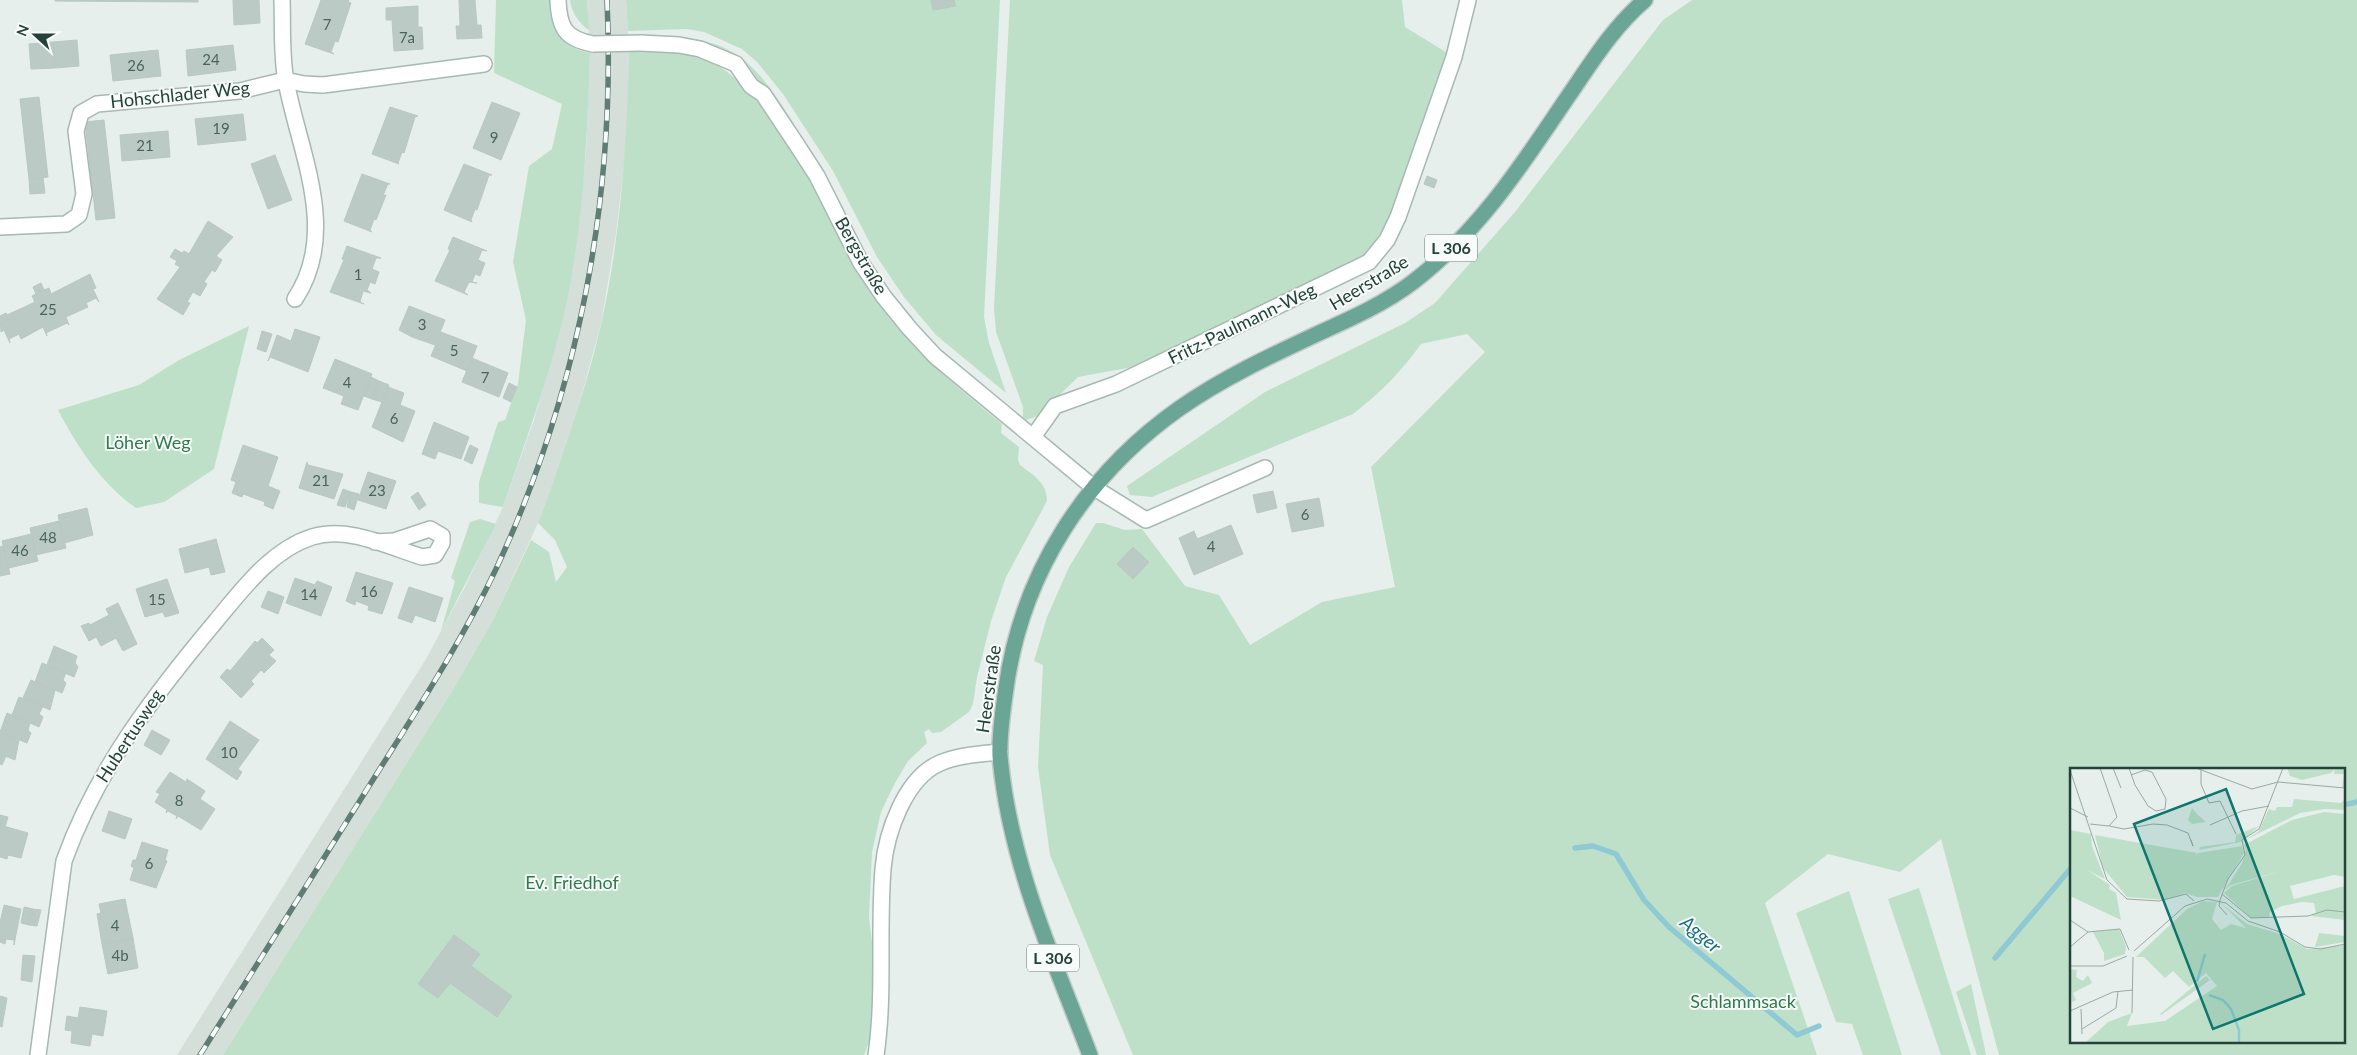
<svg xmlns="http://www.w3.org/2000/svg" width="2357" height="1055" font-family="Lato,sans-serif">
	<rect width="100%" height="100%" fill="#e6efeb"/>
	<path fill="#d4dfda" d="M587,0H626L629,50L627,138L616,234L601,324L572,430L538,523L492,622L452,691L223,1055H177L426,659L465,587L503,507L534,420L560,329L576,242L586,152L590,53Z"/>
	<g fill="#bfe0c8" fill-rule="evenodd">
		<path d="M496,0H552C553,30 557,46 590,53C587,145 583,240 560,331C544,391 523,449 503,507L479,503V482L498,422L505,420L518,384L526,320L513,262L529,166L552,149L562,104L494,73Z"/>
		<path d="M570,0H587L589,30C579,24 571,11 570,0Z"/>
		<path d="M626,0H1000L984,317L989,343L1006,393L936,335L904,297L877,257L833,171L783,94L757,62L742,49L704,32L687,29L628,31Z"/>
		<path d="M1010,0H1402L1405,27L1454,57L1398,217L1369,262L1166,361L1078,377L1038,416L1026,420L1023,418V407L996,332L994,308Z"/>
		<path d="M1692,0H2357V1055H1999L1941,839L1900,872L1828,854L1765,903L1817,1055H1133L1050,855L1038,767L1043,665L1034,661L1047,617L1069,567L1096,523H1103L1125,530L1142,529L1185,586L1219,595L1250,645L1322,602L1395,587L1371,467L1485,352L1467,334L1421,344C1401,372 1380,393 1353,414L1152,497L1130,495L1127,486L1265,392L1405,323L1435,303L1515,212L1663,20ZM2071,769H2343V1041H2071Z"/>
		<path d="M674,37C739,39 762,73 794,124L788,121C750,67 741,51 674,37Z"/>
		<path d="M629,50C656,51 682,50 707,60C779,91 835,238 878,302C911,351 958,387 1002,424L1001,433L1019,447L1018,460L1020,465C1033,475 1047,482 1047,501L1006,577L991,621L977,677L973,704L969,712L941,732L932,733L929,729L924,732L927,743L908,761L894,785L881,812L872,852L869,917L876,978L873,1032L864,1055H223L452,691L492,622L531,540L549,552L556,582L567,567L555,540L538,523C562,458 585,393 601,325C621,235 627,142 629,50Z"/>
		<path d="M249,326L214,469L164,502L136,508C101,483 78,448 58,410L139,385L179,360Z"/>
		<path d="M480,519L496,524L441,631L455,581L451,578L470,522Z"/>
		<path d="M1919,888L1971,1055H1941L1888,899Z"/>
		<path d="M1849,891L1902,1055H1863L1852,1024L1836,1022L1796,913Z"/>
		<path d="M1971,984L1986,1055H1977L1956,992Z"/>
	</g>
	<g fill="none" stroke-linecap="round" stroke-linejoin="round">
		<g stroke="#8ec9d4" stroke-width="5.5">
			<path d="M2343,805L2357,802"/>
			<path d="M1575,848L1593,846L1616,854L1644,900L1669,927L1797,1035L1819,1026"/>
			<path d="M1995,958L2071,868"/>
		</g>
	</g>
	<g fill="#bbcac4" stroke="#b8c9c2">
		<path d="M55,0H198V2L55,1Z"/>
		<path d="M233,0H259L260,23L234,25Z"/>
		<path d="M321,0H349L348,2L351,3L338,42L335,41L331,52L334,54L305,44Z"/>
		<path d="M459,0H475L477,25H481L482,38L457,39L456,26H460Z"/>
		<path d="M931,0H954L956,6L933,10Z"/>
		<path d="M418,6V27H422L423,49L394,51L392,20H386V8Z"/>
		<path d="M77,40L79,66L55,68L53,42Z"/>
		<path d="M53,42L55,68L31,69L29,44Z"/>
		<path d="M233,45L236,70L188,76L186,50Z"/>
		<path d="M158,50L161,76L113,81L110,55Z"/>
		<path d="M39,97L48,177L29,179L20,99Z"/>
		<path d="M492,102L520,113L501,160L473,148Z"/>
		<path d="M390,107L418,116L415,117L404,153L402,152L398,163L399,164L372,154Z"/>
		<path d="M243,114L246,140L198,145L195,119Z"/>
		<path d="M104,120L115,218L96,220L85,122Z"/>
		<path d="M168,131L170,157L122,161L120,135Z"/>
		<path d="M275,155L292,200L268,209L251,164Z"/>
		<path d="M464,164L492,175H489L477,210L475,209L471,220L472,222L444,210Z"/>
		<path d="M362,174L390,184H388L383,195H386L376,220L374,219L370,230L372,232L344,221Z"/>
		<path d="M1427,176L1437,180L1434,188L1424,184Z"/>
		<path d="M43,178L45,193L30,194L29,179Z"/>
		<path d="M208,221L233,237L216,256L222,260L215,272L212,270L204,282L207,284L200,296L193,292L187,302L190,303L183,315L157,299L180,267L175,264L177,261L170,257L175,249L182,253L184,251L189,254Z"/>
		<path d="M453,237L487,251L482,250L478,260L485,263L480,276L475,274L472,282L477,283L469,282L464,292L468,295L435,281L450,250L448,249Z"/>
		<path d="M347,246L381,258H376L372,269L379,272L375,284L370,282L367,290L371,293L363,291L360,302L364,304L330,292L344,260L342,259Z"/>
		<path d="M90,274L96,288L93,289L99,302L96,298L86,303L88,307L66,317L69,325L67,323L46,333L47,336L43,327L21,339L19,334L9,339L10,343L4,330L1,332L0,316L6,313L7,315L35,302L32,296L36,294L33,287L41,283L44,290L49,288L51,294Z"/>
		<path d="M409,306L445,320L435,345L412,337L399,330Z"/>
		<path d="M295,329L320,337L308,372L270,357L268,361L277,335L291,341Z"/>
		<path d="M262,331L272,334L266,352L257,349Z"/>
		<path d="M441,332L477,346L467,371L431,356Z"/>
		<path d="M472,358L508,373L499,397L462,382Z"/>
		<path d="M335,359L372,374L358,410L341,404L344,396L323,388Z"/>
		<path d="M371,377L379,381L372,399L364,396Z"/>
		<path d="M379,381L389,385L382,402L372,399Z"/>
		<path d="M509,383L517,387L511,402L503,398Z"/>
		<path d="M388,387L404,393L400,405L415,411L403,442L372,427Z"/>
		<path d="M434,422L469,437L461,459L438,451L435,459L422,454Z"/>
		<path d="M243,445L278,457L268,486L280,491L273,509L264,505L265,502L243,494L242,497L232,493L236,482L231,480Z"/>
		<path d="M470,445L478,449L472,464L464,460Z"/>
		<path d="M307,462L308,465L343,474L334,499L299,488Z"/>
		<path d="M368,472L396,481L386,509L358,500Z"/>
		<path d="M343,489L351,492L345,507L337,505Z"/>
		<path d="M1273,491L1277,508L1257,513L1253,495Z"/>
		<path d="M351,492L359,494L354,510L347,507Z"/>
		<path d="M418,492L426,505L419,510L411,497Z"/>
		<path d="M1319,498L1324,526L1292,532L1286,504Z"/>
		<path d="M87,508L93,535L64,543L58,515Z"/>
		<path d="M59,521L66,548L36,555L30,528Z"/>
		<path d="M1231,525L1243,554L1194,575L1179,538L1194,531L1197,539Z"/>
		<path d="M31,534L38,561L9,568L2,541Z"/>
		<path d="M216,539L225,572L211,575L209,567L185,573L179,549Z"/>
		<path d="M3,546L10,574L0,576V547Z"/>
		<path d="M1133,547L1149,562L1133,579L1117,564Z"/>
		<path d="M356,572L393,583L382,614L368,610L369,606L356,601L355,605L346,601Z"/>
		<path d="M295,578L315,585L317,581L332,587L321,616L286,603Z"/>
		<path d="M167,579L179,613L165,617L163,612L145,617L136,589Z"/>
		<path d="M409,587L443,598L435,622L415,615L412,623L398,618Z"/>
		<path d="M268,591L284,597L278,614L261,607Z"/>
		<path d="M118,603L137,644L123,651L116,638L101,646L90,625L109,615L106,609Z"/>
		<path d="M89,623L96,637L89,641L81,626Z"/>
		<path d="M262,638L274,650L269,655L276,661L264,673L261,670L251,681L254,684L241,698L220,677L227,669L230,671L255,641L257,643Z"/>
		<path d="M54,646L77,656L75,663L78,667L74,677L47,665Z"/>
		<path d="M42,663L66,673L63,680L66,683L62,693L35,682Z"/>
		<path d="M31,680L55,690L50,710L23,698Z"/>
		<path d="M19,697L43,706L39,714L43,717L39,727L12,715Z"/>
		<path d="M7,713L30,723L28,730L31,733L27,743L0,732Z"/>
		<path d="M230,721L259,740L238,769L242,772L237,780L206,759Z"/>
		<path d="M152,730L170,740L161,755L144,745Z"/>
		<path d="M0,732L19,740L15,760L0,754Z"/>
		<path d="M0,754L6,756L2,765L0,764Z"/>
		<path d="M170,772L186,782L187,779L205,791L200,799L215,809L201,830L178,816L176,819L177,816L168,811L166,813L167,810L155,802L160,794L156,792Z"/>
		<path d="M109,811L132,819L125,839L102,831Z"/>
		<path d="M0,815L8,817L5,827L0,825Z"/>
		<path d="M0,825L28,833L21,858L8,855L7,859L0,857Z"/>
		<path d="M142,842L168,850L165,860L167,861L156,888L130,880L134,868L131,866L133,860H136Z"/>
		<path d="M125,899L133,938L102,944L97,914L101,913L99,904Z"/>
		<path d="M4,905L21,909L14,945V940L6,939L5,944L0,942V923Z"/>
		<path d="M24,907L33,909L29,925L21,923Z"/>
		<path d="M33,909L41,910L37,926L29,925Z"/>
		<path d="M454,935L480,954L471,966L512,996L497,1017L450,983L438,998L418,984Z"/>
		<path d="M133,938L138,968L108,974L102,944Z"/>
		<path d="M23,955L35,956L32,982L21,980Z"/>
		<path d="M0,996L7,998L2,1027L0,1026Z"/>
		<path d="M80,1007L107,1011L103,1036L92,1034L90,1046L71,1043L72,1031L65,1030L67,1016L78,1018Z"/>
	</g>
	<g fill="none" stroke-linecap="round" stroke-linejoin="round">
		<defs>
			<g id="street">
				<path d="M282,0C283,26 281,55 286,81C299,152 340,231 295,299"/>
				<path d="M558,0C559,27 565,39 593,44"/>
				<path d="M641,43L679,45L700,49L736,64L751,86L763,94L797,145L817,176L861,263L884,297L910,329L935,356L1093,487L1146,520L1265,468"/>
				<path d="M0,227L66,224L79,215L84,194L76,131L81,113L97,104L240,91L285,80L304,84L323,85L484,64"/>
				<path d="M1033,437L1055,406L1116,384L1369,262L1387,240L1398,217L1454,57L1468,0"/>
				<path d="M38,1055L64,861C97,769 154,695 216,621C242,590 271,550 312,537C348,526 387,546 422,557L435,555L442,543V536L430,529L394,541L375,542"/>
				<path d="M876,1055C885,993 878,931 883,869C886,833 905,778 940,763C959,755 980,754 1000,752"/>
			</g>
			<path id="primary" d="M1090,1055C1053,958 1009,861 1000,756C999,734 1003,710 1006,688C1022,573 1085,475 1180,408C1223,378 1270,356 1317,334C1350,319 1384,304 1413,282C1478,232 1520,168 1565,101C1590,65 1612,28 1645,0"/>
		</defs>
		<use href="#street" stroke="#a8b8b2" stroke-width="18"/>
		<use href="#primary" stroke="#c2cac8" stroke-width="18"/>
		<use href="#street" stroke="#fff" stroke-width="15"/>
		<use href="#primary" stroke="#6aa596" stroke-width="15"/>
		<defs>
			<path id="rail" d="M200,1055C259,962 317,868 376,775C418,708 462,641 496,569C579,391 616,196 607,0"/>
		</defs>
		<use href="#rail" stroke="#5f7d75" stroke-width="5.5"/>
		<use href="#rail" stroke="#f7fbf9" stroke-width="4" stroke-dasharray="11" stroke-linecap="butt"/>
		<defs>
			<path id="street-bridge" d="M593,44L641,43"/>
		</defs>
		<use href="#street-bridge" stroke="#a8b8b2" stroke-width="18" stroke-linecap="butt"/>
		<use href="#street-bridge" stroke="#fff" stroke-width="15"/>
	</g>
	<g text-anchor="middle" stroke-width="4" stroke-linejoin="round" paint-order="stroke">
		<g font-size="15" fill="#4a645c">
			<text x="327" y="30">7</text>
			<text x="407" y="43">7a</text>
			<text x="211" y="65">24</text>
			<text x="136" y="71">26</text>
			<text x="221" y="134">19</text>
			<text x="494" y="143">9</text>
			<text x="145" y="151">21</text>
			<text x="358" y="280">1</text>
			<text x="48" y="315">25</text>
			<text x="422" y="330">3</text>
			<text x="454" y="356">5</text>
			<text x="485" y="383">7</text>
			<text x="347" y="388">4</text>
			<text x="394" y="424">6</text>
			<text x="321" y="486">21</text>
			<text x="377" y="496">23</text>
			<text x="1305" y="520">6</text>
			<text x="48" y="543">48</text>
			<text x="1211" y="552">4</text>
			<text x="20" y="556">46</text>
			<text x="369" y="597">16</text>
			<text x="309" y="600">14</text>
			<text x="157" y="605">15</text>
			<text x="229" y="758">10</text>
			<text x="179" y="806">8</text>
			<text x="149" y="869">6</text>
			<text x="115" y="931">4</text>
			<text x="120" y="961">4b</text>
		</g>
		<g fill="#f7fbf9" stroke="#637a73" stroke-width="1">
			<rect x="1425" y="234.5" width="52" height="27" rx="4"/>
			<rect x="1027" y="944.5" width="52" height="27" rx="4"/>
		</g>
		<g font-size="16" font-weight="bold" fill="#24423a">
			<text x="1451" y="254">L 306</text>
			<text x="1053" y="964">L 306</text>
		</g>
		<g font-size="18" fill="#24423a" stroke="#f7fbf9">
			<text transform="translate(180 95) rotate(-6)" y="6">Hohschlader Weg</text>
			<text transform="translate(861 256) rotate(60)" y="6">Bergstraße</text>
			<text transform="translate(1369 283) rotate(-31)" y="6">Heerstraße</text>
			<text transform="translate(1242 324) rotate(-26)" y="6">Fritz-Paulmann-Weg</text>
			<text transform="translate(989 689) rotate(-82)" y="6">Heerstraße</text>
			<text transform="translate(130 736) rotate(-57)" y="6">Hubertusweg</text>
		</g>
		<g font-size="18" fill="#2d7a4b" stroke="#f7fbf9">
			<text x="148" y="449">Löher Weg</text>
			<text x="572" y="889">Ev. Friedhof</text>
			<text x="1743" y="1008">Schlammsack</text>
		</g>
		<g font-size="19" font-style="italic" fill="#1c6f80" stroke="#f7fbf9">
			<text transform="translate(1701 934) rotate(40)" y="7">Agger</text>
		</g>
	</g>
	<g transform="translate(2070 768)">
		<rect width="275" height="275" fill="#e6efeb"/>
		<path d="M217,0H275V19H272L274,6H264L265,1L261,5L232,12L220,8ZM224,31L271,35L275,31V42L255,41L230,45L173,73L188,64L199,41L205,43L207,39H222ZM122,40L127,46L136,54L122,56L118,52ZM254,44L275,46V109L264,107L220,118L224,131L275,118V152L241,148L246,145L244,135L232,134L212,138L200,144L199,150H181L154,125L162,118L211,103L161,117L155,122L172,95L176,82L174,77L222,52ZM189,58L171,74L129,82L130,79L165,74L166,67ZM0,62L21,66L22,78L35,111L17,102L40,117L39,121L46,125L51,152L0,128ZM25,67L127,85L125,89L128,85L172,78L174,85L148,129H127L115,125L95,132L57,129L33,100ZM133,133L147,134L142,151L151,162L161,156L176,160L151,135L177,156L210,166L237,181L275,177V275H15L38,254L62,245L57,258L95,253L147,218L136,205L119,219L103,203L95,210L74,189H66L117,141ZM49,161L56,179L55,186L34,193V185L23,164ZM249,165L275,168V174L245,179ZM0,201L7,202L6,209L13,213L18,207L22,215L3,225L6,232L2,234V241ZM136,208L140,212L91,247L90,246Z" fill="#bfe0c8"/>
		<path fill="none" stroke="#8ec9d4" stroke-width="2.5" d="M127,214L135,186M139,227L153,232L161,241L169,262V275"/>
		<path fill="none" stroke="#98aaa4" stroke-width="1" d="M43,0L51,20M59,0L65,17L78,38L86,43L95,41L96,31L82,4L75,2L61,7M126,0L182,21L208,14L275,20M0,2L37,112L57,131L89,133L116,126L124,133M131,2V16L139,35L150,33L166,66M0,40L18,49M20,56L39,58L47,49L30,0M140,57L172,43L199,38M39,58L54,61L83,56L97,57L118,65L123,78L121,72M152,126L181,150L238,148L257,142L275,144M157,147L149,138L150,132L158,111L175,87L172,72L189,61L213,0M0,152L18,164M18,164L50,161L59,182M0,179L18,164M64,183L115,138L137,131L156,135L178,153L210,164L235,179L251,181L275,176M0,198H33L57,188M11,241L12,266M0,243L43,224L63,222M62,245L63,189M12,261L46,240L48,223"/>
		<path fill="#0f766e" fill-opacity="0.15" stroke="#0f766e" stroke-width="2.5" d="M156,21L234,226L143,261L64,56Z"/>
		<rect width="275" height="275" fill="none" stroke="#24423a" stroke-width="2.5"/>
	</g>
	<g transform="translate(35 35) rotate(291)" stroke="#f7fbf9" stroke-width="4" paint-order="stroke">
	<path d="M0-4L9 19L0 12L-9 19Z" fill="#24423a"/>
	<text y="-8" font-size="14" font-weight="bold" text-anchor="middle" fill="#24423a">N</text>
	</g>
</svg>
